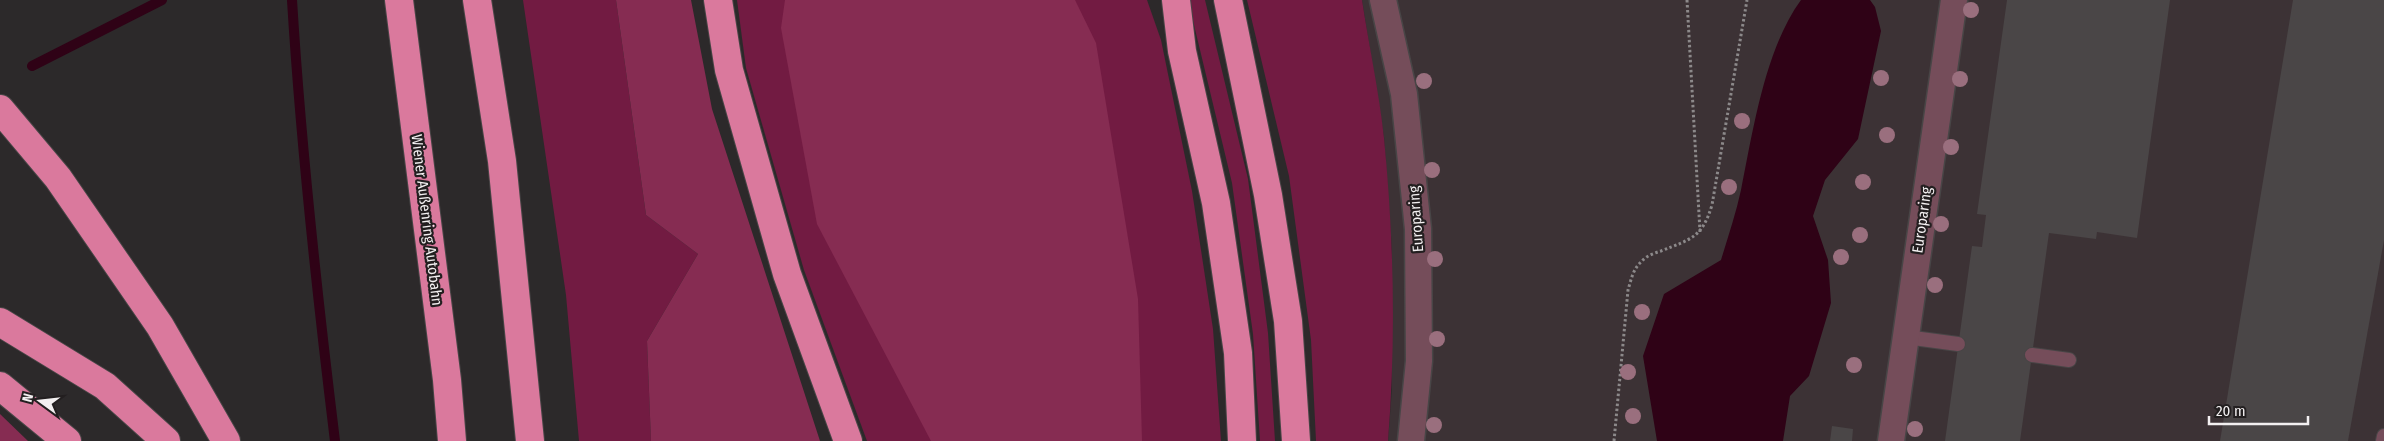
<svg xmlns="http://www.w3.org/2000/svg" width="2384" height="441" font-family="'Fira Sans Condensed',sans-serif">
	<rect width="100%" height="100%" fill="#2c292a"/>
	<path fill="#3c3235" d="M1362,0H2384V441H1388L1392,389V250L1384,137Z"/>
	<g fill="#721b42">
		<path d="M523,0H616L646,215L698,254L647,341L651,441H579L566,295Z"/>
		<path d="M737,0H1147L1161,40L1192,191L1213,329L1221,441H867L804,270L746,68Z"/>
		<path d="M1188,0H1205L1248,179L1268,333L1275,441H1260L1253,334L1232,183Z"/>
		<path d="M1247,0H1362C1369,46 1379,92 1384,138C1394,239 1396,341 1388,441H1316L1311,340L1289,176Z"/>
	</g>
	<g fill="#862c52">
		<path d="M616,0H691L712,109L820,441H651L647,341L698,254L646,215Z"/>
		<path d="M785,0H1075L1096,43L1138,299L1142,441H931L817,224L781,28Z"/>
		<path d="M0,414L28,441H0Z"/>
	</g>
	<path fill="#2f0216" d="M1801,0H1870L1875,7L1881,31L1858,139L1825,180L1813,216L1828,260L1831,303L1809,376L1790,396L1783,441H1657L1643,356L1664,294L1721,260C1728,237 1736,213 1741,190C1753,131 1765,49 1801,0Z"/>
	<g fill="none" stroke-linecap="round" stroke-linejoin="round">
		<g stroke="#2f0216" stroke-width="10">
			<path d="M292,0C301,148 317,294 335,441"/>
			<path d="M32,66L162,0"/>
		</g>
	</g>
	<g fill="#4a4647">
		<path d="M2007,0H2170L2137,238L2097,232L2096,239L2049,233L2020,441H1945L1972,246L1982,247L1986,215L1977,214Z"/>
		<path d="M2293,0H2384V240L2348,441H2220Z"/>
		<path d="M1832,426L1853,429L1852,441H1830Z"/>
	</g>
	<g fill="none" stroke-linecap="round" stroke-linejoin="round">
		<defs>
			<g id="lane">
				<path d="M1906,337L1958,344"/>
				<path d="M2032,355L2069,360"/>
				<path d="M2383,441L2384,436"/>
			</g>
			<g id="street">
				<path d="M1383,0L1404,94L1418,229L1419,361L1411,441"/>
				<path d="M1891,441L1954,0"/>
			</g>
			<g id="highway">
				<path d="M399,0L447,380L452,441"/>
				<path d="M477,0L502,161L530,441"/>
				<path d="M718,0L729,70L787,274L848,441"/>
				<path d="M1176,0L1182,51L1216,203L1238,353L1242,441"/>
				<path d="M1228,0L1268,195L1288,321L1296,441"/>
				<path d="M0,109L58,178L160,326L226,441"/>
				<path d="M0,322L105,386L166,441"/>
				<path d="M0,386L67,441"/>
			</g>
		</defs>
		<use href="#lane" stroke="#484546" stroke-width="16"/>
		<use href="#street" stroke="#484546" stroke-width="29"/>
		<use href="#highway" stroke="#484546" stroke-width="30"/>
		<g stroke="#8c898a" stroke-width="3" stroke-dasharray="2.5 2.5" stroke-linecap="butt">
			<path d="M1687,0L1700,232"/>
			<path d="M1614,441L1628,290C1631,280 1633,269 1641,262C1646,256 1654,253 1661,251C1691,239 1702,238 1712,205L1747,0"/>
		</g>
		<use href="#lane" stroke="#754d5a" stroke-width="14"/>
		<use href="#street" stroke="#754d5a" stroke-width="26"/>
		<use href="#highway" stroke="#da799d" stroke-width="28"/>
	</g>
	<g fill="#9a6f7e">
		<circle cx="1971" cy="10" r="8"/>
		<circle cx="1881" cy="78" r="8"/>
		<circle cx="1960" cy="79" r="8"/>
		<circle cx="1424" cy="81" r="8"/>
		<circle cx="1742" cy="121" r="8"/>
		<circle cx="1887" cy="135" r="8"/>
		<circle cx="1951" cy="147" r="8"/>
		<circle cx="1432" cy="170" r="8"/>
		<circle cx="1863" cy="182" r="8"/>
		<circle cx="1729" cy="187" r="8"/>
		<circle cx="1941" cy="224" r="8"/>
		<circle cx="1860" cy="235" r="8"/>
		<circle cx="1841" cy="257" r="8"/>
		<circle cx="1435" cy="259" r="8"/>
		<circle cx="1935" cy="285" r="8"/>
		<circle cx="1642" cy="312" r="8"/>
		<circle cx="1437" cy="339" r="8"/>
		<circle cx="1854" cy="365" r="8"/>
		<circle cx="1628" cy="372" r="8"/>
		<circle cx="1633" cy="416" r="8"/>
		<circle cx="1434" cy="425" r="8"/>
		<circle cx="1915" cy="429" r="8"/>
	</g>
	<g text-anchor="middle" stroke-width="4.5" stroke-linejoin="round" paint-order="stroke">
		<g font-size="15" fill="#f3f0f1" stroke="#231f20">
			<text transform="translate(1416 219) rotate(-94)" y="5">Europaring</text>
			<text transform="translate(427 220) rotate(83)" y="5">Wiener Außenring Autobahn</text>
			<text transform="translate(1922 220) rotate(-82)" y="5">Europaring</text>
		</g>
	</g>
	<g transform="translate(40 401) rotate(285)" stroke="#231f20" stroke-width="4" paint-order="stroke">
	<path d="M0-4L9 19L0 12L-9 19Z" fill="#f3f0f1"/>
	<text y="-8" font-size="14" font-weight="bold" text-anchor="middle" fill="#f3f0f1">N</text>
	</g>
	<path d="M2209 416v8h99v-8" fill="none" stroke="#f3f0f1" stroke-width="2.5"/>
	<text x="2216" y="416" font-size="15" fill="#f3f0f1" stroke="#231f20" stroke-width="4" paint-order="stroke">20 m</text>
</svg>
